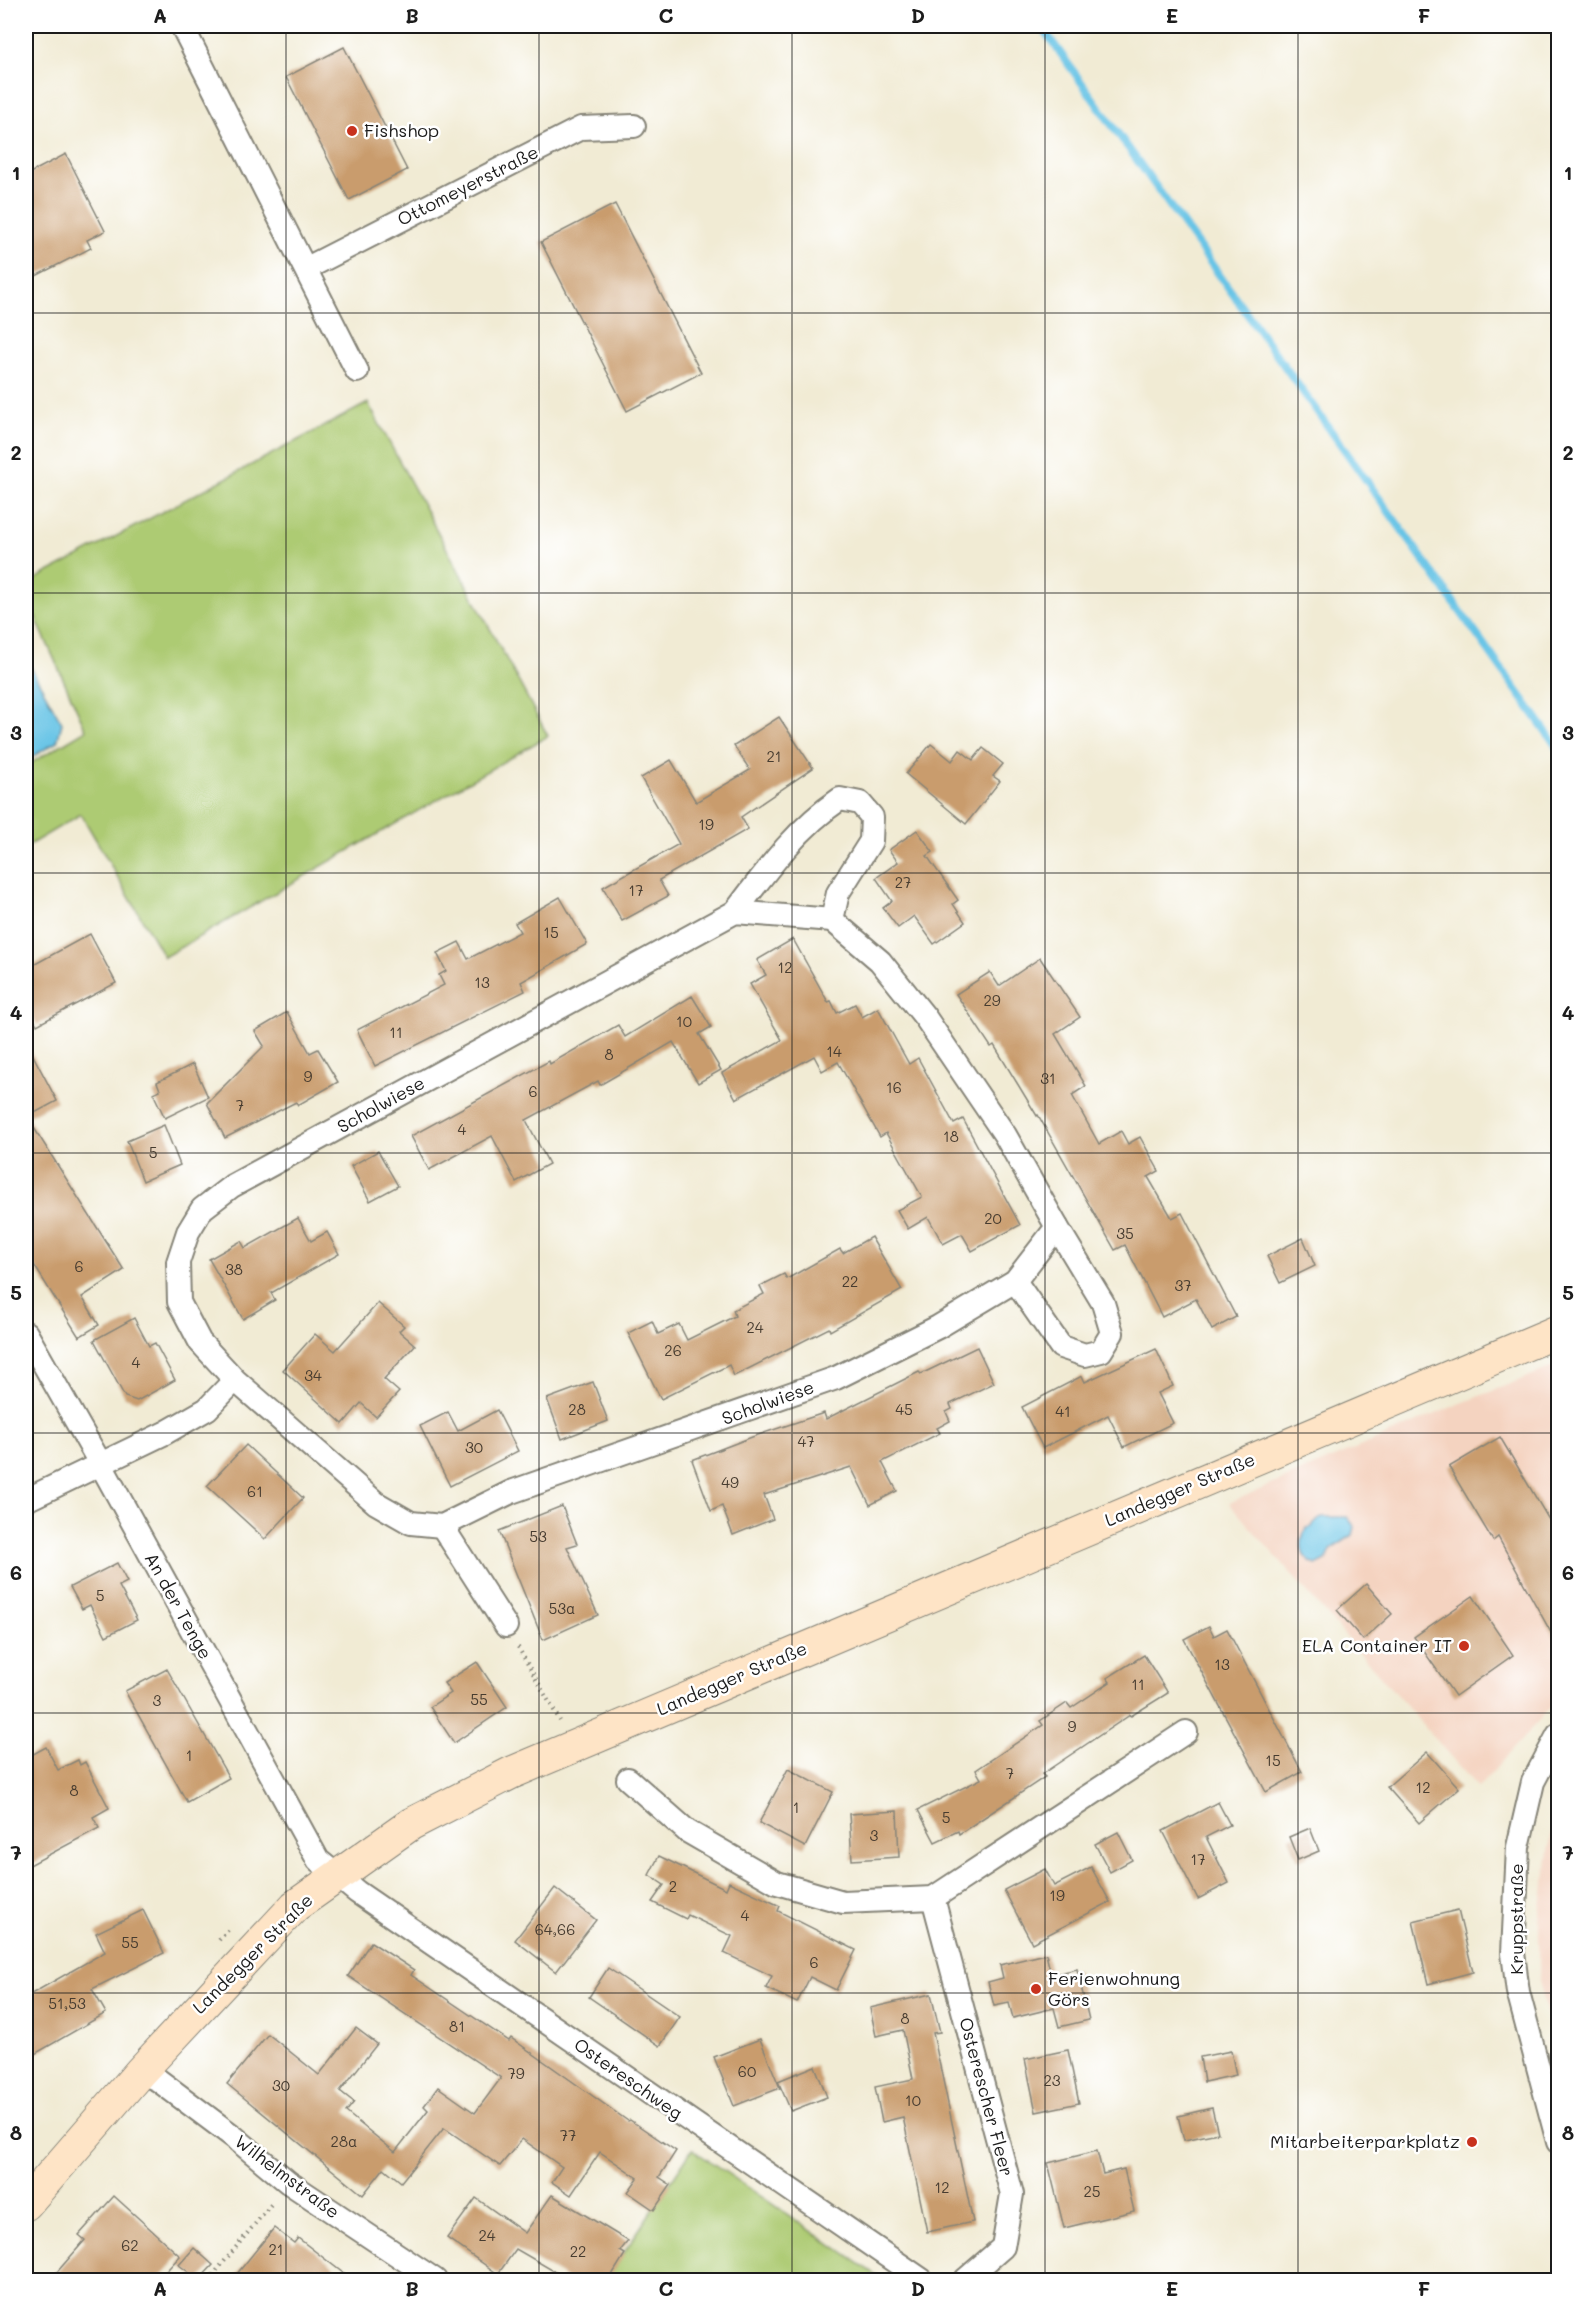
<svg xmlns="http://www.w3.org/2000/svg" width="1584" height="2306" font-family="Mali,sans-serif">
	<rect width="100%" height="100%" fill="#fff"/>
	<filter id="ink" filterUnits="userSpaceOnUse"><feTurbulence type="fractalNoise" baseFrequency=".0167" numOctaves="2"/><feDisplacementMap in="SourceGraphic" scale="12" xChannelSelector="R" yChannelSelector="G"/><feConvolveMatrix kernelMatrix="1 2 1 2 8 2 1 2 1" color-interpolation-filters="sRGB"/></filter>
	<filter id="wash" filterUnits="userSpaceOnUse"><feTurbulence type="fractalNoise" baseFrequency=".008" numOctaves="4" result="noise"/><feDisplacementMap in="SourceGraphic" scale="24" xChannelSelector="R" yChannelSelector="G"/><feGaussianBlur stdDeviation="1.35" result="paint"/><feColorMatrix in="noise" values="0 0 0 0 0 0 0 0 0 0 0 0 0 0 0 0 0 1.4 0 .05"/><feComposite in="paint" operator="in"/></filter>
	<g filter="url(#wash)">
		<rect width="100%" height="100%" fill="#f1ebd4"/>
		<g fill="#f4d3c0">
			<path d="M1558,1365V1699L1478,1788L1229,1503L1459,1404Z"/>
			<path d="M1558,1790V1789V2057L1539,1981V1920Z"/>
		</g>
		<g fill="#adcb73" stroke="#647448" stroke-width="1.5">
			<path d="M368,403L548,736L164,957L81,814L26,847V766L86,730L26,596V584Z"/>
			<path d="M692,2149L883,2280H606Z"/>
		</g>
		<g fill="#68c4e6" stroke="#427081" stroke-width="1.5">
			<path d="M26,659L62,723L57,742L30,758L26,757Z"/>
			<path d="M1323,1517H1347L1355,1527L1353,1535L1330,1550L1326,1560L1316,1565C1299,1558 1299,1544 1306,1528L1312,1527L1314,1523Z"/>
		</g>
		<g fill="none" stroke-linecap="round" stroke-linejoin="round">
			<path stroke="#68c4e6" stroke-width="8" d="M1041,26L1558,748"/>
		</g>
		<g id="blocks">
			<g fill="#c99c6d">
				<path d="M344,47L407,170L349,200L286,77Z"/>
				<path d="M66,154L105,231L87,240L91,248L26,281V175Z"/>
				<path d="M615,204L701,373L627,411L541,242Z"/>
				<path d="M779,717L813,768L741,817L748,829L659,880L668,896L622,921L603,887L679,844L641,778L671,760L696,802L750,770L734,746Z"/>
				<path d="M931,744L952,761L960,750L973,760L983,748L1003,764L993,776L1000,781L966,824L906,774Z"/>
				<path d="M917,830L933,852L927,856L958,900L953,904L965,922L934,944L914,916L898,928L883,908L892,901L876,878L898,862L889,850Z"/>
				<path d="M560,897L587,944L521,982L525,991L375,1066L357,1030L444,985L439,975L446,971L437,953L459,942L468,959L520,932L515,923Z"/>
				<path d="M90,934L116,983L37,1025L26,1004V969Z"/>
				<path d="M793,939L828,1002L831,1001L837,1013L855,1004L862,1017L878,1008L909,1064L918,1058L954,1124L963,1119L1020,1225L972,1251L962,1234L943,1244L928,1217L908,1229L897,1210L922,1197L886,1133L880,1137L838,1062L822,1071L814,1056L736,1099L722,1073L782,1040L750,984L766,975L757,960Z"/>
				<path d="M1040,958L1080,1017L1055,1034L1086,1086L1072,1095L1099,1144L1121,1131L1128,1144L1140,1137L1159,1171L1148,1177L1172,1218L1182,1213L1236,1317L1212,1330L1196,1299L1162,1317L1125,1245L1115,1250L1038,1115L1037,1116L994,1045L991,1047L956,994L990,972L999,986Z"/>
				<path d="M692,996L711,1027L699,1034L721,1070L698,1083L673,1042L600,1085L598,1081L526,1120L549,1164L516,1182L492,1136L429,1170L411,1136L549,1061L550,1064L618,1025L625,1037Z"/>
				<path d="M287,1012L310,1053L318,1049L338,1082L298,1105L296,1102L225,1138L207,1103L264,1046L255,1031Z"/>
				<path d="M26,1042L57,1101L27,1117L124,1270L82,1297L99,1325L79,1337L26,1252Z"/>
				<path d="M193,1064L208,1097L165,1118L153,1093L160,1090L157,1082Z"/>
				<path d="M164,1125L180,1165L143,1181L127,1141Z"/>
				<path d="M378,1151L398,1186L370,1201L351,1166Z"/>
				<path d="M298,1218L311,1241L327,1232L339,1254L271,1293L275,1300L243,1319L209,1259L241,1241L245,1248Z"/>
				<path d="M871,1237L902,1290L830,1331L829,1328L734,1376L729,1365L661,1399L628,1333L652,1321L658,1334L679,1324L687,1340L735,1316L733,1310L764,1294L760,1286L784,1274L787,1279L840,1249L843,1253Z"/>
				<path d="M1303,1238L1315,1266L1280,1283L1267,1256Z"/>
				<path d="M378,1303L404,1326L399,1331L415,1345L384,1379L399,1392L376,1417L361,1403L343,1424L283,1370L315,1334L335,1351Z"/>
				<path d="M134,1318L149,1346L155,1343L175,1380L137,1401L125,1397L94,1340Z"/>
				<path d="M977,1347L994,1383L950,1404L952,1409L946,1412L950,1421L937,1428L940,1433L882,1462L897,1491L870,1505L851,1467L764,1495L773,1519L733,1535L722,1506L711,1511L692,1460L752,1437L824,1413L826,1419L919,1372L921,1374Z"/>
				<path d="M1156,1349L1173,1386L1158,1393L1173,1423L1124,1447L1108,1415L1043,1448L1022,1407L1082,1376L1085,1382Z"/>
				<path d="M593,1382L608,1421L562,1439L547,1399Z"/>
				<path d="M497,1410L518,1451L450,1486L420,1426L448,1412L458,1431Z"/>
				<path d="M1500,1437L1558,1535V1645L1498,1537L1493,1541L1449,1467Z"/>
				<path d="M246,1445L303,1498L265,1539L207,1486Z"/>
				<path d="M562,1506L577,1544L567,1547L598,1615L543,1640L499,1531Z"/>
				<path d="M117,1563L127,1582L119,1586L137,1620L106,1636L90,1605L82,1609L70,1587Z"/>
				<path d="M1366,1584L1392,1614L1363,1640L1337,1610Z"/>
				<path d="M1473,1596L1513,1655L1455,1696L1414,1637Z"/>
				<path d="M1209,1626L1214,1636L1227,1629L1302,1772L1266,1792L1184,1639Z"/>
				<path d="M1144,1655L1168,1693L1131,1716L1130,1715L1042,1774L1045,1777L959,1834L958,1831L935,1842L918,1810L981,1779L976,1770L1043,1725L1040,1721L1067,1703L1071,1708L1110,1682L1107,1678Z"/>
				<path d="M477,1662L507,1707L454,1743L430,1707L451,1693L444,1683Z"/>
				<path d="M167,1669L229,1778L187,1802L125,1691Z"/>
				<path d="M46,1747L58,1770L78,1760L80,1765L85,1762L109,1808L93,1817L99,1828L26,1867V1758Z"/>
				<path d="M1427,1752L1459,1788L1419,1823L1387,1787Z"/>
				<path d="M788,1769L833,1792L805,1847L759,1823Z"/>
				<path d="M1218,1802L1230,1825L1206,1837L1229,1883L1198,1899L1163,1831Z"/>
				<path d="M897,1811L899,1857L852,1860L849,1814Z"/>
				<path d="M1310,1828L1319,1851L1298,1860L1289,1837Z"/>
				<path d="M1118,1832L1132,1860L1110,1872L1095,1844Z"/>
				<path d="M659,1856L726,1889L729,1882L780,1906L778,1911L856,1950L836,1990L810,1977L797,2003L766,1988L772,1976L724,1953L732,1936L688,1915L686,1919L652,1902L664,1885L649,1875Z"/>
				<path d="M1091,1867L1110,1902L1032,1943L1004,1890L1045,1869L1054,1886Z"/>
				<path d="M555,1888L596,1920L556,1972L515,1940Z"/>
				<path d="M143,1910L164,1953L92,1989L106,2013L26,2059V1997L105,1952L96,1933Z"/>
				<path d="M1458,1910L1473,1972L1428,1984L1413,1921Z"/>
				<path d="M371,1942L414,1970L411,1975L509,2041L511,2038L628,2121L630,2120L676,2151L659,2177L671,2185L654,2210L628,2192L638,2178L600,2152L571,2195L552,2182L562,2167L522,2139L500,2166L444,2128L401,2182L384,2168L363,2195L227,2084L268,2034L319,2075L356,2028L377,2044L340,2091L354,2102L346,2112L395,2152L428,2110L424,2106L438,2087L475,2113L501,2078L348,1976Z"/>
				<path d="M1046,1954L1051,1975L1077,1969L1089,2020L1059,2027L1054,2008L1013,2018L1009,2003L994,2006L988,1982L1003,1978L1000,1965Z"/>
				<path d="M608,1968L680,2017L660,2046L589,1997Z"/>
				<path d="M931,1994L940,2032L933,2033L973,2222L927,2232L903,2117L882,2122L875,2087L913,2079L903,2030L876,2036L870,2008Z"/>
				<path d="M760,2039L780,2088L734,2106L714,2057Z"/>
				<path d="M1068,2050L1079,2103L1036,2112L1025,2059Z"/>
				<path d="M1231,2051L1236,2075L1204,2082L1200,2057Z"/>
				<path d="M815,2066L827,2097L791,2111L778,2081Z"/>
				<path d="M1212,2108L1218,2133L1184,2140L1178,2116Z"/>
				<path d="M1097,2151L1103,2174L1124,2169L1134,2211L1064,2228L1048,2163Z"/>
				<path d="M552,2195L628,2241L620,2251L625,2254L609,2280H569L516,2249L498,2274L447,2238L476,2198L525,2233Z"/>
				<path d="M114,2196L180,2256L158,2280H50L85,2240L79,2235Z"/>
				<path d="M274,2228L294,2243L298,2238L352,2280H232Z"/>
				<path d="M194,2248L213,2265L199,2280L179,2265Z"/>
			</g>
		</g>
	</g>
	<g filter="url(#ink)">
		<use href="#blocks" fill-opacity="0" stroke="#868478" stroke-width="1.5"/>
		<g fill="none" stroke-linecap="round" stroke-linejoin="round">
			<defs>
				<g id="street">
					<path d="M182,26L357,371"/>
					<path d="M307,268L581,128L634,126"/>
					<path d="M735,912C766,871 797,828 840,799L860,803L872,817L871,841L838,893L832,920"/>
					<path d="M1015,1281L1061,1347L1085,1355L1101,1351L1112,1333L1103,1303L1057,1227"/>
					<path d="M26,1333L100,1463L318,1860L357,1892L922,2280"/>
					<path d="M26,1500L165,1433L207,1409L235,1380L200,1342L179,1302L178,1262L188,1232L202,1209L232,1186L735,912L832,920L880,961L925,1017L1005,1135L1057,1227L1015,1281L938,1327L836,1378L511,1492L442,1526L411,1523L376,1503L235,1380"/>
					<path d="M442,1526L506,1626"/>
					<path d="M1558,1735L1533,1782L1518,1847L1513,1953L1518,1992L1558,2142"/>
					<path d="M628,1779L687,1831L777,1883L843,1902L933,1898L1186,1732"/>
					<path d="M933,1898L1012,2194L1003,2247L965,2280"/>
					<path d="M140,2072L158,2080L234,2137L288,2182L435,2280"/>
				</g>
				<path id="secondary" d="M26,2204L140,2072L295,1906L411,1824L511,1773L1558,1331"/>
			</defs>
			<use href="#street" stroke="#868478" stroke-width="26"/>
			<use href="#secondary" stroke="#868478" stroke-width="34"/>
			<g stroke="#868478" stroke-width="4" stroke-dasharray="1.5 4.5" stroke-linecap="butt">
				<path d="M518,1647L560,1721"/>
				<path d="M219,1940L230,1928"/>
				<path d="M209,2280L273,2202"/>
			</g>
			<use href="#street" stroke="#fff" stroke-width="22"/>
			<use href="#secondary" stroke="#fee4c6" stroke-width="32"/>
		</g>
	</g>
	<path fill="none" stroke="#1c1c1c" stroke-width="1.5" stroke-opacity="0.55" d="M286,26V2280M539,26V2280M792,26V2280M1045,26V2280M1298,26V2280M26,313H1558M26,593H1558M26,873H1558M26,1153H1558M26,1433H1558M26,1713H1558M26,1993H1558"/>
	<g fill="#c8321e" stroke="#fff" stroke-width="2">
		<circle cx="352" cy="131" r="6"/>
		<circle cx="1464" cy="1646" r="6"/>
		<circle cx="1036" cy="1989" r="6"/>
		<circle cx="1472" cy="2142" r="6"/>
	</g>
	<g text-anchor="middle" stroke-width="5" stroke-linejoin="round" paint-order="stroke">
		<g font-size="15" fill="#473c30">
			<text x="774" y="762">21</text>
			<text x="706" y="830">19</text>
			<text x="903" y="888">27</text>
			<text x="636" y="896">17</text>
			<text x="551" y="938">15</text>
			<text x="785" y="973">12</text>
			<text x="482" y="988">13</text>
			<text x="992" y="1006">29</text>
			<text x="684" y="1027">10</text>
			<text x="396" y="1038">11</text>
			<text x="834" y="1057">14</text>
			<text x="609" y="1060">8</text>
			<text x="308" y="1082">9</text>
			<text x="1048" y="1084">31</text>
			<text x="894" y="1093">16</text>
			<text x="533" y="1097">6</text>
			<text x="240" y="1111">7</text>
			<text x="462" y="1135">4</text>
			<text x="951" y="1142">18</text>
			<text x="153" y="1158">5</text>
			<text x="993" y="1224">20</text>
			<text x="1125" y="1239">35</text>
			<text x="79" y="1272">6</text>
			<text x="234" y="1275">38</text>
			<text x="850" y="1287">22</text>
			<text x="1183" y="1291">37</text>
			<text x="755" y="1333">24</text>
			<text x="673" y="1356">26</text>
			<text x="136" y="1368">4</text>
			<text x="313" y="1381">34</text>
			<text x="577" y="1415">28</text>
			<text x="904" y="1415">45</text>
			<text x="1063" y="1417">41</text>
			<text x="806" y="1447">47</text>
			<text x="474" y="1453">30</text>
			<text x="730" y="1488">49</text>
			<text x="255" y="1497">61</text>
			<text x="538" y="1542">53</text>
			<text x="100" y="1601">5</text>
			<text x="562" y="1614">53a</text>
			<text x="1222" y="1670">13</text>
			<text x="1138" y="1690">11</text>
			<text x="479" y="1705">55</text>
			<text x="157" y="1706">3</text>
			<text x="1072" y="1732">9</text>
			<text x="189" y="1761">1</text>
			<text x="1273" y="1766">15</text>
			<text x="1010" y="1779">7</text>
			<text x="1423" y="1793">12</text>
			<text x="74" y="1796">8</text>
			<text x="796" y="1813">1</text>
			<text x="946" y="1823">5</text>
			<text x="874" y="1841">3</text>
			<text x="1198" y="1865">17</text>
			<text x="673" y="1892">2</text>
			<text x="1057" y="1901">19</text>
			<text x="745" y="1921">4</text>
			<text x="555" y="1935">64,66</text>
			<text x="130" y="1948">55</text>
			<text x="814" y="1968">6</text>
			<text x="67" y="2009">51,53</text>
			<text x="905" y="2024">8</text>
			<text x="457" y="2032">81</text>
			<text x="747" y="2077">60</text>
			<text x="516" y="2079">79</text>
			<text x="1052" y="2086">23</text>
			<text x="281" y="2091">30</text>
			<text x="913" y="2106">10</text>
			<text x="568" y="2141">77</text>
			<text x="344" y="2147">28a</text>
			<text x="942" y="2193">12</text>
			<text x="1092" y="2197">25</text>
			<text x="487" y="2241">24</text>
			<text x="130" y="2251">62</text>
			<text x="276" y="2255">21</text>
			<text x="578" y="2257">22</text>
		</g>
		<g font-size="18" fill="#1c1c1c" stroke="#fff" text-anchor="start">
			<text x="364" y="137">Fishshop</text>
			<text x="1452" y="1652" text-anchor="end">ELA Container IT</text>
			<text x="1048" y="1985">Ferienwohnung<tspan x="1048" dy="21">Görs</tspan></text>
			<text x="1460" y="2148" text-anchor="end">Mitarbeiterparkplatz</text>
		</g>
		<g font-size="18" fill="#1c1c1c" stroke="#fff">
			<text transform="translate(468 186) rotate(-27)" y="6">Ottomeyerstraße</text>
			<text transform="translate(381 1105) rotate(-29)" y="6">Scholwiese</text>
			<text transform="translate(768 1403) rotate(-20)" y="6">Scholwiese</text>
			<text transform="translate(1180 1490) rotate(-23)" y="6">Landegger Straße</text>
			<text transform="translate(178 1606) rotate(61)" y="6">An der Tenge</text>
			<text transform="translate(732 1679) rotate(-23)" y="6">Landegger Straße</text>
			<text transform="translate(1517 1919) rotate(-90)" y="6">Kruppstraße</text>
			<text transform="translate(253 1954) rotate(-45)" y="6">Landegger Straße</text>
			<text transform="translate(628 2079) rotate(35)" y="6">Ostereschweg</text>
			<text transform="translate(986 2097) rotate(75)" y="6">Osterescher Fleer</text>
			<text transform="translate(287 2177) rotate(37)" y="6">Wilhelmstraße</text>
		</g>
	</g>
	<rect width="1584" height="2306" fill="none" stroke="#fff" stroke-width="66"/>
	<rect x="33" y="33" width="1518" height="2240" fill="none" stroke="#1c1c1c" stroke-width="2"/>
	<g font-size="20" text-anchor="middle" font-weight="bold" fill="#1c1c1c">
		<text x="160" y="23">A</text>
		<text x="412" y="23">B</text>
		<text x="666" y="23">C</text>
		<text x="918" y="23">D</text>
		<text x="1172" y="23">E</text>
		<text x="1424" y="23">F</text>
		<text x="16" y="180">1</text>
		<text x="1568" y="180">1</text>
		<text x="16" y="460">2</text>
		<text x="1568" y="460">2</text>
		<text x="16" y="740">3</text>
		<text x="1568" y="740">3</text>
		<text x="16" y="1020">4</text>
		<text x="1568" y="1020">4</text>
		<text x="16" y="1300">5</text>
		<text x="1568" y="1300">5</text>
		<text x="16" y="1580">6</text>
		<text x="1568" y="1580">6</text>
		<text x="16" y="1860">7</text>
		<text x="1568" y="1860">7</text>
		<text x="16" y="2140">8</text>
		<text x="1568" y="2140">8</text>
		<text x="160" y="2296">A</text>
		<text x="412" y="2296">B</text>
		<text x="666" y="2296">C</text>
		<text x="918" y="2296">D</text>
		<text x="1172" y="2296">E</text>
		<text x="1424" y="2296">F</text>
	</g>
</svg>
